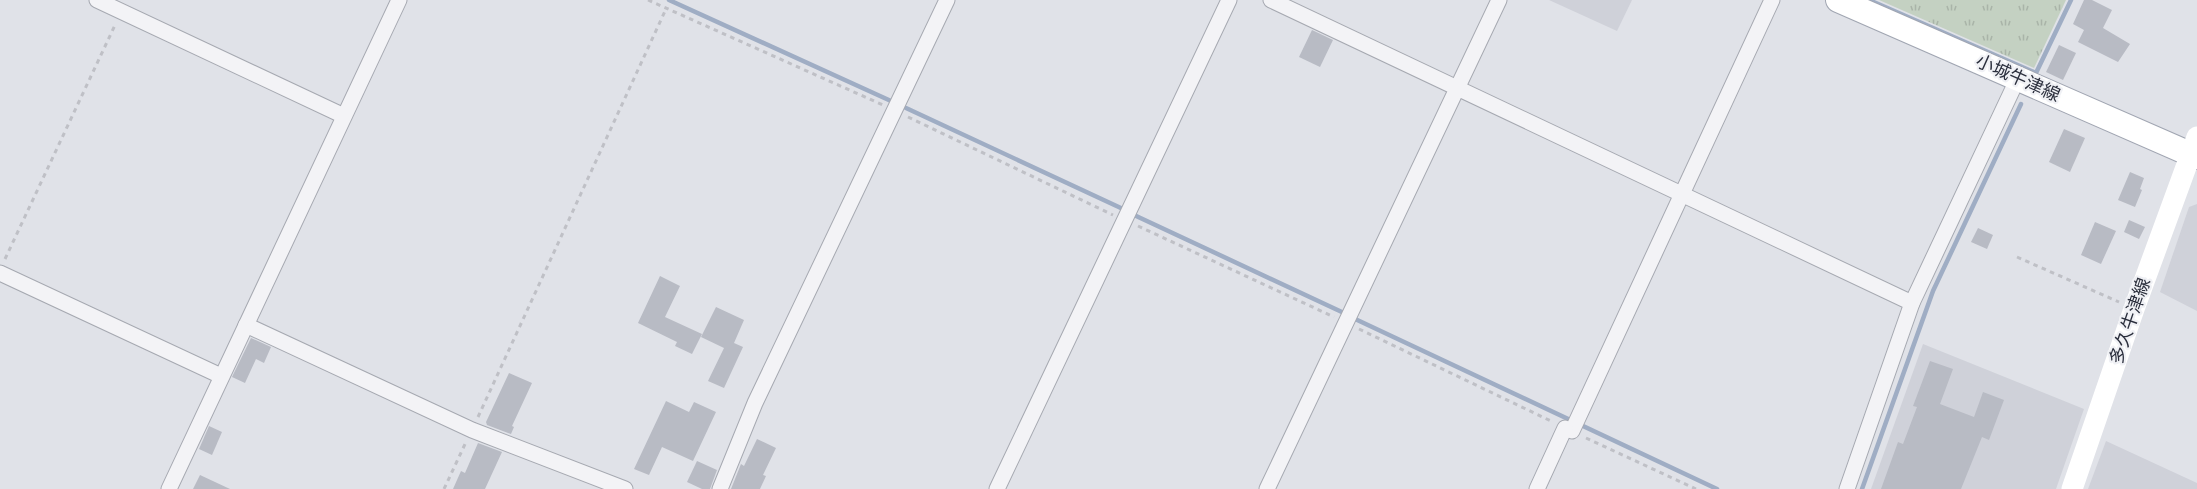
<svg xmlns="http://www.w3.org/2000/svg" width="2197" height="489" font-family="Overpass,'Noto Sans JP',sans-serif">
	<defs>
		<pattern id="grass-tufts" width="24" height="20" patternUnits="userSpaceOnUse" patternTransform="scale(1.5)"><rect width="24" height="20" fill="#c4d1c2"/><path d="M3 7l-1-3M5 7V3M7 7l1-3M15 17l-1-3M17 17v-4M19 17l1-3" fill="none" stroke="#a9b4a8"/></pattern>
	</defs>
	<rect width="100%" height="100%" fill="#e0e2e8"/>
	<g fill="#cfd1d9">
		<path d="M1549,0H1632L1617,31Z"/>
		<path d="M2197,204V311L2160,292L2189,207Z"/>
		<path d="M1923,344L2084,409L2056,489H1871Z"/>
		<path d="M2106,441L2197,483V489H2088Z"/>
	</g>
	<path fill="url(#grass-tufts)" d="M1879,0H2066L2034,68Z"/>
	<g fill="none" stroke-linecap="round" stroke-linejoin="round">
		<g stroke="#9fadc4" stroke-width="4.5">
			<path d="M669,0L891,101"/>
			<path d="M1869,0L2036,73L2071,0"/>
			<path d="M906,108L1123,209"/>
			<path d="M1134,215L1344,313"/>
			<path d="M1353,318L1717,489"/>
			<path d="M1862,489L1933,291L2021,104"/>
		</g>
	</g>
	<g fill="#b8bbc4">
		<path d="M2084,0H2092L2112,10L2103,28L2130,44L2118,62L2078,42L2084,30L2073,24Z"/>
		<path d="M1312,30L1333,40L1320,67L1299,57Z"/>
		<path d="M2059,45L2076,53L2063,80L2046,72Z"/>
		<path d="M2064,129L2085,138L2070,172L2049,162Z"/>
		<path d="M2130,172L2144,178L2140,189L2142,190L2135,207L2118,200Z"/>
		<path d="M2129,220L2145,227L2139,239L2124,232Z"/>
		<path d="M2095,222L2116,231L2101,264L2081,255Z"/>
		<path d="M1978,228L1993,235L1987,249L1971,242Z"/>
		<path d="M660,276L680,286L665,317L702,334L692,354L675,346L677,342L638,323Z"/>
		<path d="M716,307L744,320L734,343L743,347L724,388L708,381L724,348L701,337Z"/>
		<path d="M251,338L271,347L264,363L256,359L245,383L232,377Z"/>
		<path d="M1930,361L1953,369L1940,404L1974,417L1983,392L2004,400L1989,440L1982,437L1961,489H1881L1898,442L1903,444L1917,407L1913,406Z"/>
		<path d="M509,373L532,383L512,426L514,427L511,434L487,425L486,422Z"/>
		<path d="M666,401L689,412L694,402L716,412L693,461L662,447L649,475L634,469Z"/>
		<path d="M209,426L222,432L212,455L199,449Z"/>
		<path d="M757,439L776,448L763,475L766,476L760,489H731L741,464L744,466Z"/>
		<path d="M478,443L502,452L485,489H453L461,471L465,473Z"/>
		<path d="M697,461L717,470L710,489H702L687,482Z"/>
		<path d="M200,475L230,489H193Z"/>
	</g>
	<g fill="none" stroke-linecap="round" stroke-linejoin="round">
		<defs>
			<g id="street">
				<path d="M97,0L344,116"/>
				<path d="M1271,0L1912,303"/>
				<path d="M0,273L221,376"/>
				<path d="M246,325L472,430L625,489"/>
				<path d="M1572,431L1772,0"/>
				<path d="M169,489L399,0"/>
				<path d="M720,489L755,403L947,0"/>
				<path d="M997,489L1229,0"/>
				<path d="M1267,489L1499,0"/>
				<path d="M1537,489L1565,428"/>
				<path d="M1847,489L1912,303L2018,78"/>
			</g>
			<path id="primary" d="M1838,0L2197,157"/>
		</defs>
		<use href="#street" stroke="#a6a9b1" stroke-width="17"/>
		<use href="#primary" stroke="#a1a6b2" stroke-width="26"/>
		<g stroke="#bfc0c6" stroke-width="3" stroke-dasharray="4.5 4.5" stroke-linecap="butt">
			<path d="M648,0L883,105"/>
			<path d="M908,117L1113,215"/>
			<path d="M1138,226L1334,317"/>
			<path d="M2017,257L2119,302"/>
			<path d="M5,259L116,23"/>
			<path d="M1359,329L1553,422"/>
			<path d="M478,417L666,9"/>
			<path d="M1586,438L1696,489"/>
			<path d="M444,489L466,442"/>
		</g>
		<use href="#street" stroke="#f3f3f6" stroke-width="15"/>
		<path stroke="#fff" stroke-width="21" d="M2072,489L2134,309L2197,137"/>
		<use href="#primary" stroke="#fff" stroke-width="24"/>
	</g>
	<g text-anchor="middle" stroke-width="4.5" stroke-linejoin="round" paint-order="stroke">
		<g font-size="18" fill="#2b2f3d" stroke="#f0f1f5">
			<text transform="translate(2018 78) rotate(24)" y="6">小城牛津線</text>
			<text transform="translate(2130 321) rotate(-71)" y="6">多久牛津線</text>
		</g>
	</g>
</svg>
